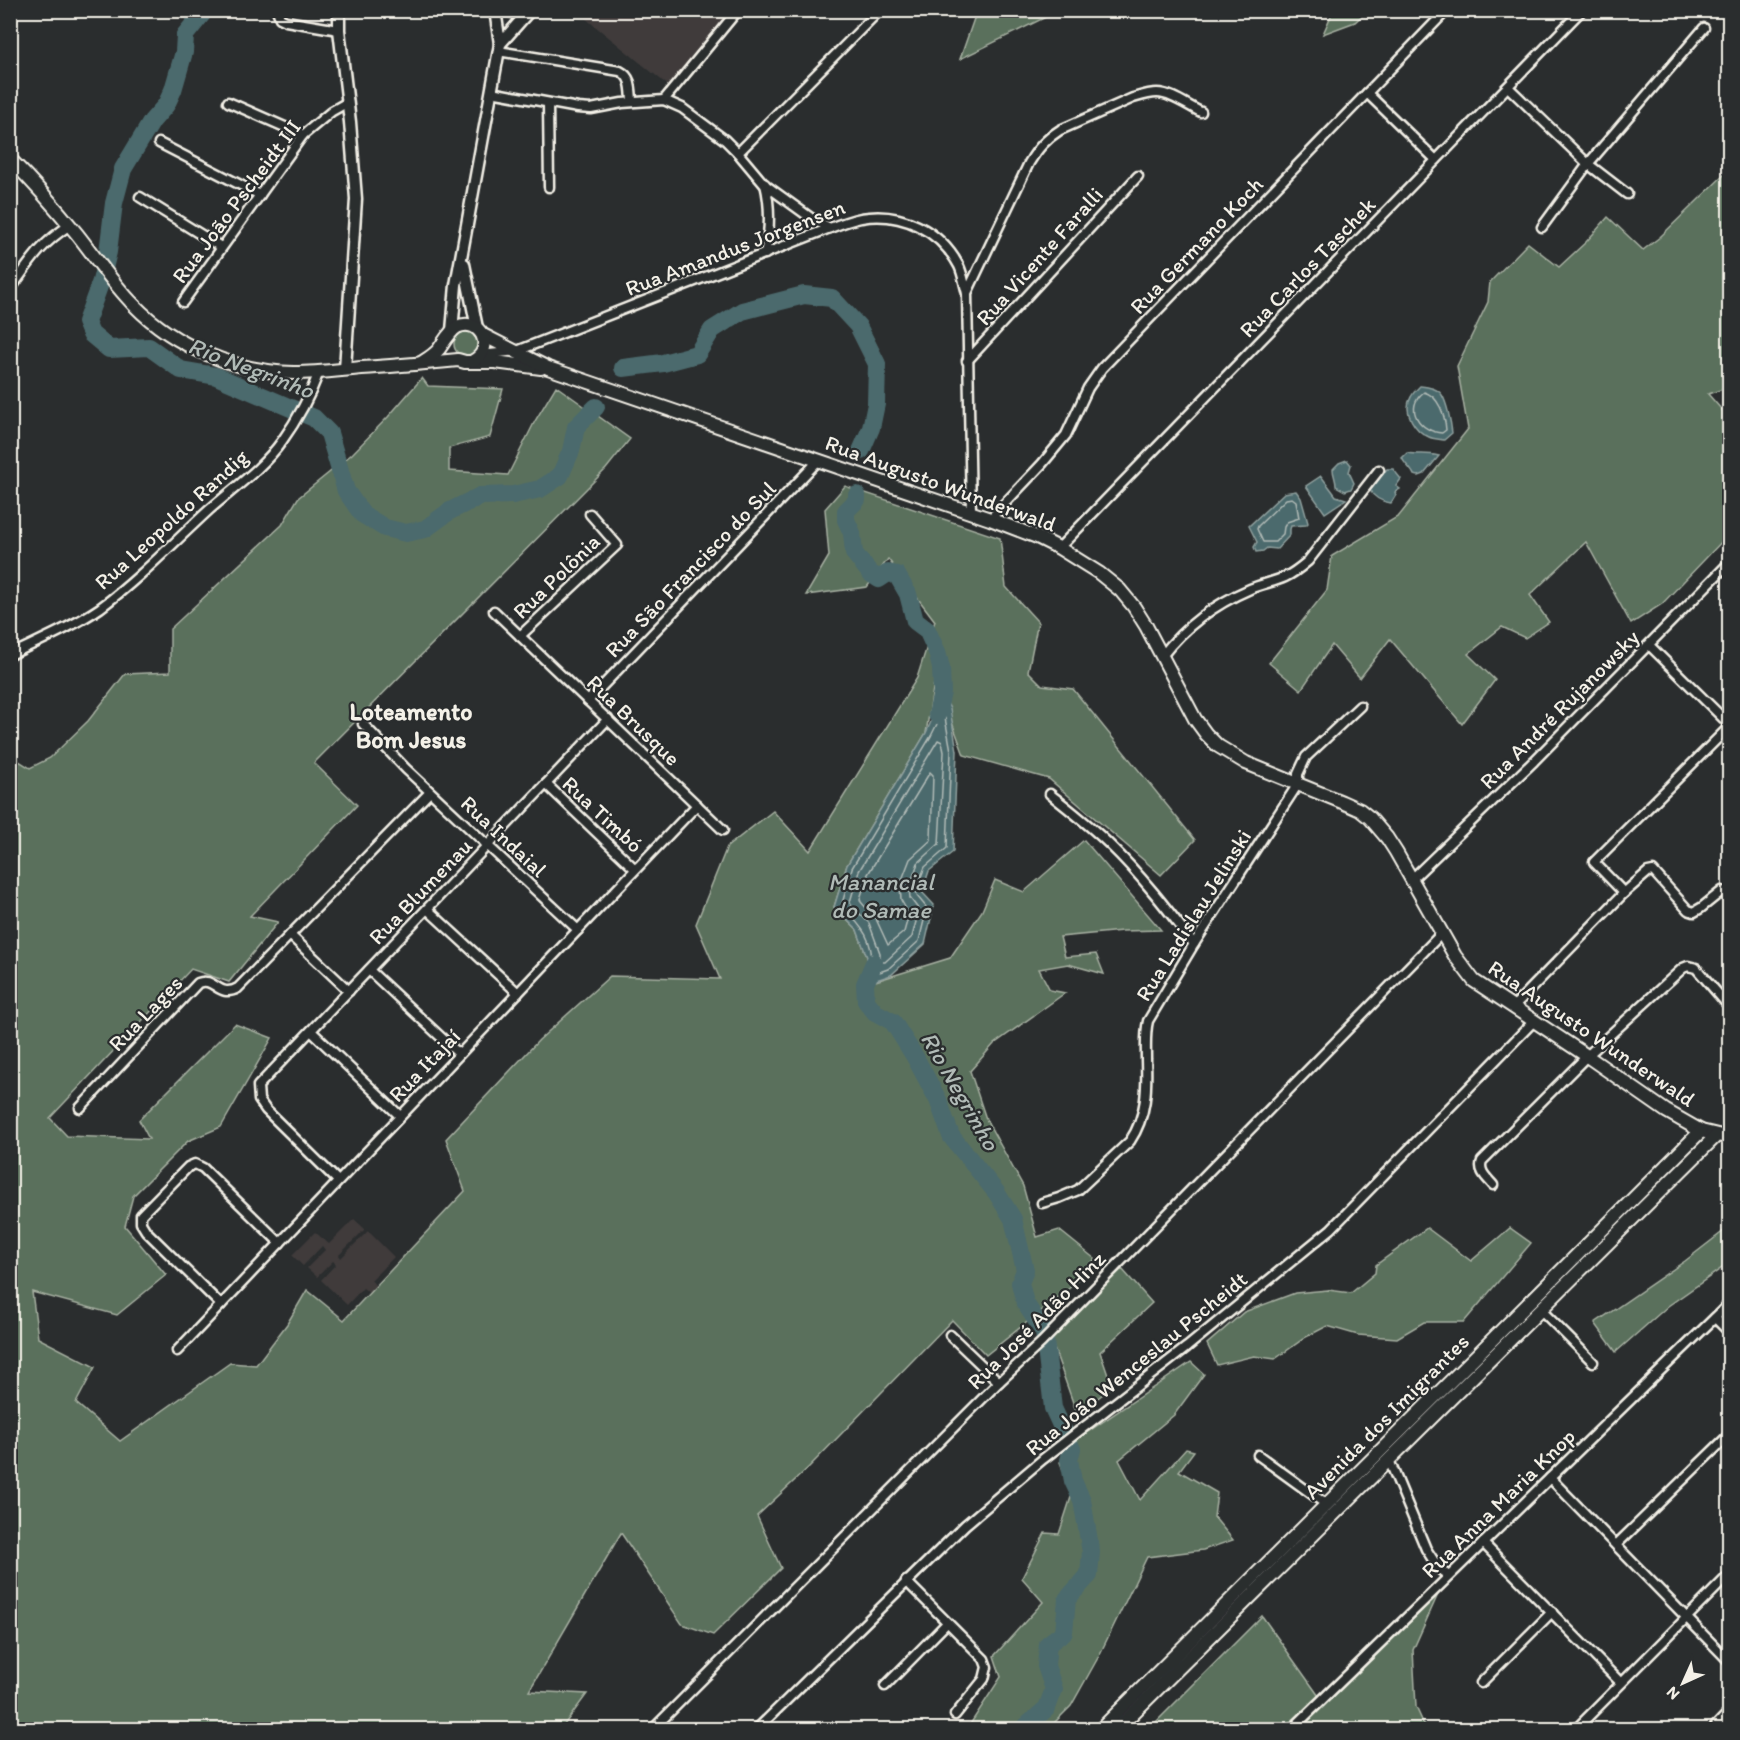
<svg xmlns="http://www.w3.org/2000/svg" width="1740" height="1740" font-family="Itim,sans-serif">
	<rect width="100%" height="100%" fill="#2a2d2e"/>
	<filter id="ink" filterUnits="userSpaceOnUse"><feTurbulence type="fractalNoise" baseFrequency=".0167" numOctaves="2"/><feDisplacementMap in="SourceGraphic" scale="12" xChannelSelector="R" yChannelSelector="G"/><feConvolveMatrix kernelMatrix="1 2 1 2 8 2 1 2 1" color-interpolation-filters="sRGB"/></filter>
	<g filter="url(#ink)">
		<g fill="#3f3b3b">
			<path d="M563,11H735L670,87L585,18L564,12Z"/>
			<path d="M354,1219L365,1229L339,1255L341,1258L368,1231L394,1257L371,1280L376,1286L369,1293L363,1288L347,1305L321,1280L336,1264L333,1261L317,1277L307,1268L325,1250L322,1246L303,1266L292,1255L315,1232L329,1244Z"/>
		</g>
		<g fill="#5a705c" stroke="#a7b0a2" stroke-width="1.5">
			<path d="M977,10H1052V11L1050,15L960,59Z"/>
			<path d="M1333,11V10L1367,11L1355,22L1323,34Z"/>
			<path d="M1729,170V387L1708,394L1729,418V534L1662,604L1631,624L1586,542L1530,595L1549,622L1525,638L1502,627L1468,654L1495,680L1462,724L1390,639L1360,678L1332,645L1301,690L1269,663L1327,590L1332,556L1399,516L1468,429L1457,366L1488,302L1490,282L1528,243L1559,267L1586,242L1608,217L1643,250L1660,237Z"/>
			<circle cx="466" cy="344" r="12"/>
			<path d="M422,378L428,386L503,389L490,437L449,448V471L508,475L535,421L556,386L630,439L606,469L314,763L357,805L250,916L278,922L229,982L191,969L50,1118L67,1136L149,1139L139,1120L235,1024L272,1038L221,1127L188,1141L133,1196L125,1226L166,1275L117,1315L32,1292L38,1338L95,1367L76,1403L120,1441L230,1363L256,1365L287,1324L307,1290L344,1320L465,1191L446,1139L539,1040L610,976L720,979L696,924L727,847L773,811L810,851L917,678L935,621L888,559L867,587L806,595L829,556L825,509L845,486L1000,538L1006,587L1038,622L1028,671L1042,685L1073,689L1195,840L1161,875L1049,779L964,755L935,676L926,733L847,865L834,907L857,930L867,957L866,984L950,958L982,911L995,880L1024,892L1084,840L1161,930L1122,931L1060,937L1065,957L1096,954L1104,974L1068,964L1039,969L1050,990L1065,993L994,1044L970,1071L986,1119L1023,1186L1037,1237L1059,1230L1095,1259L1072,1286L986,1355L952,1320L809,1467L757,1516L781,1568L713,1635L682,1624L621,1533L529,1691L587,1694L561,1729L11,1730V756L30,768L50,758L88,721L125,674L170,672V629L282,525L298,498L352,454L388,417Z"/>
			<path d="M1729,1227V1263L1668,1306L1616,1352L1595,1323L1685,1261Z"/>
			<path d="M1427,1228L1471,1261L1510,1228L1531,1243L1464,1322H1424L1397,1338L1358,1335L1327,1326L1306,1337L1275,1359L1254,1356L1217,1365L1207,1344L1244,1312L1295,1293L1328,1290L1351,1293L1375,1273L1376,1265Z"/>
			<path d="M1122,1269L1152,1303L1100,1352L1112,1387L1077,1414L1050,1337Z"/>
			<path d="M1191,1362L1204,1374L1174,1415L1119,1460L1140,1500L1186,1449L1194,1451L1179,1471L1217,1493L1214,1517L1233,1540L1203,1550L1147,1557L1099,1656L1071,1706L1048,1729H967L1001,1677L994,1656L1043,1602L1022,1578L1045,1533L1059,1534L1072,1494L1060,1462L1076,1440Z"/>
			<path d="M1440,1590L1413,1650L1416,1707L1426,1729L1148,1730L1262,1616L1321,1699Z"/>
		</g>
		<g fill="#4c6a6d" stroke="#8fa09e" stroke-width="1.5">
			<path d="M1420,386C1428,387 1437,388 1442,395C1447,403 1451,423 1452,433L1444,440C1439,439 1433,439 1429,437C1415,431 1402,412 1411,397C1413,393 1417,389 1420,386Z"/>
			<path d="M1407,453C1418,455 1428,453 1439,456L1424,474L1419,476L1414,475C1411,468 1405,465 1402,458Z"/>
			<path d="M1347,460L1351,465L1349,472L1354,483L1351,489L1345,491L1336,486C1336,479 1333,475 1333,469L1339,463Z"/>
			<path d="M1387,469H1393L1401,479L1396,486L1400,489L1395,492L1396,495L1391,503C1382,502 1374,498 1369,489Z"/>
			<path d="M1321,476L1336,496L1346,499L1325,513L1306,486Z"/>
			<path d="M1296,491L1301,498L1308,523L1306,525L1291,526L1290,529V535L1277,549L1267,548L1263,551L1256,552L1254,547L1257,542L1249,526L1284,493Z"/>
			<path d="M942,692L950,709L957,751L953,852L929,871L922,892L934,905L925,944L891,975L865,984L867,957L857,930L834,907L847,865L926,733L937,708Z"/>
		</g>
		<g fill="none" stroke-linecap="round" stroke-linejoin="round">
			<g stroke="#b1bbb7" stroke-width="1.5">
				<path d="M1424,392C1439,396 1445,416 1446,430L1442,433C1420,432 1403,408 1424,392Z"/>
				<path d="M1292,498L1296,501L1299,518L1287,522L1284,527L1283,534L1275,542H1263L1257,529L1258,526L1286,499Z"/>
				<path d="M941,716L945,718L951,751L947,848L925,867L916,889L917,896L927,908L919,941L888,969L874,974L872,971C874,940 863,927 842,907V904L852,868L931,736Z"/>
				<path d="M938,740L942,742L944,752L939,844L918,863L909,888L910,898L919,910L912,937L885,962H882L880,960V953L869,923L851,905L850,902L859,871Z"/>
				<path d="M930,772L933,775L931,840L910,859L900,885L901,900L909,914L904,932L888,945L876,919L861,902L860,899L868,874Z"/>
			</g>
			<g stroke="#4c6a6d" stroke-width="18">
				<path d="M203,10L202,14L185,35L184,52L173,90L166,105L152,121L123,169L114,203L108,252L101,281L86,322L91,334L109,349L149,347L181,370L216,376L314,418L329,433L346,491L362,514L385,528L406,533L425,529L450,511L480,496L513,495L540,489L560,476L571,451L576,427L596,407"/>
				<path d="M623,368L663,363L697,354L712,330L742,311L804,295L832,298L858,326L877,364L876,404L871,428L861,451"/>
				<path d="M857,495V500L846,511V520L852,533L854,553L870,573L879,579L888,573L897,575L908,594L915,621L927,630L937,652L941,668L942,692L937,715"/>
				<path d="M874,963L865,984L866,1001L875,1012L893,1022L915,1057L938,1100L951,1136L996,1192L1013,1219L1025,1270L1020,1283L1025,1303L1044,1332L1053,1408L1072,1449L1069,1460L1073,1481L1082,1500L1091,1552L1089,1575L1067,1599L1064,1632L1048,1644L1046,1666L1054,1689L1047,1708L1022,1730"/>
			</g>
			<defs>
				<g id="minor">
					<path d="M277,10L280,18L286,21L339,30"/>
					<path d="M498,51L620,71C632,77 631,89 632,101"/>
					<path d="M1508,87L1588,164L1627,194"/>
					<path d="M491,92L578,108L591,109L622,103L664,100L682,108L725,140L738,153L764,184L811,218L830,228"/>
					<path d="M1367,93L1436,160"/>
					<path d="M664,100L738,10"/>
					<path d="M228,102L303,135"/>
					<path d="M548,103L549,187"/>
					<path d="M159,143L260,195"/>
					<path d="M738,153L880,10"/>
					<path d="M765,184C771,208 770,230 765,254"/>
					<path d="M140,197L221,247"/>
					<path d="M1542,227L1588,164L1704,28"/>
					<path d="M10,290C30,262 40,244 70,225"/>
					<path d="M967,293L1029,163C1038,148 1046,139 1060,130L1133,98C1140,96 1149,93 1157,93C1171,93 1188,106 1201,112"/>
					<path d="M183,302L303,135L332,111L348,102"/>
					<path d="M481,355L517,351L830,228C840,224 851,220 861,218C901,211 940,230 959,266C963,274 964,284 967,293L971,513"/>
					<path d="M967,361L1138,176"/>
					<path d="M990,519L1042,464L1066,435L1088,388L1102,368L1447,10"/>
					<path d="M1059,548L1582,10"/>
					<path d="M494,611L723,830"/>
					<path d="M520,636L617,545L590,514"/>
					<path d="M1649,645L1730,725"/>
					<path d="M10,655C41,640 72,627 100,608C139,579 173,543 209,510C234,488 263,468 282,441C297,420 310,396 319,372"/>
					<path d="M1162,656C1185,626 1215,604 1250,589C1261,584 1274,582 1285,577C1294,573 1301,567 1308,561L1379,470"/>
					<path d="M588,701L818,461"/>
					<path d="M363,724L406,769L578,930"/>
					<path d="M546,784L635,869"/>
					<path d="M1050,794C1070,810 1091,826 1110,845C1141,875 1168,910 1194,944"/>
					<path d="M1412,879L1534,761L1730,562"/>
					<path d="M1624,893L1648,872L1653,871L1688,910L1694,912L1701,908L1722,891"/>
					<path d="M427,909L518,993"/>
					<path d="M290,935L430,792"/>
					<path d="M369,970L459,1054"/>
					<path d="M1513,1007L1624,893L1594,862L1730,726"/>
					<path d="M311,1031L400,1116"/>
					<path d="M80,1108L198,983C215,976 218,999 238,988L290,935L349,991"/>
					<path d="M338,1181L266,1110L259,1100L258,1086L608,719"/>
					<path d="M1493,1185C1487,1178 1478,1171 1482,1161L1587,1056L1683,968L1688,966L1696,968L1726,1003H1730"/>
					<path d="M1042,1203L1059,1198L1078,1190L1130,1141C1147,1116 1147,1088 1146,1059C1146,1046 1145,1033 1148,1021L1194,944L1298,784V774L1306,757L1360,706"/>
					<path d="M221,1305L146,1231L141,1223V1215L188,1167L195,1164L203,1168L280,1243"/>
					<path d="M1541,1310L1593,1362"/>
					<path d="M1715,1318L1730,1333"/>
					<path d="M950,1335L999,1382"/>
					<path d="M177,1351L697,805"/>
					<path d="M1258,1455L1327,1505"/>
					<path d="M1389,1460L1426,1549L1439,1569L1449,1576"/>
					<path d="M1550,1478L1730,1662"/>
					<path d="M1483,1543L1621,1683"/>
					<path d="M1616,1545L1730,1434"/>
					<path d="M906,1581L984,1659L987,1667L984,1679L955,1715"/>
					<path d="M1481,1683L1552,1612"/>
					<path d="M885,1686L947,1623"/>
					<path d="M652,1730L999,1382L1042,1342L1442,933"/>
					<path d="M756,1730L965,1525L1043,1459L1187,1347L1331,1229L1534,1021"/>
					<path d="M1291,1730L1730,1303"/>
					<path d="M1575,1730L1730,1574"/>
					<path d="M1712,1730L1730,1711"/>
				</g>
				<g id="tertiary">
					<path d="M339,10V30L350,122L356,199L345,369"/>
					<path d="M495,10L500,44"/>
					<path d="M507,10L518,13L523,10"/>
					<path d="M464,264L477,328"/>
					<path d="M452,331L456,285L500,44L530,10"/>
				</g>
				<g id="secondary">
					<path d="M10,159C34,183 56,208 77,234C96,258 113,284 134,305C175,347 236,372 294,373C317,373 339,370 362,368C394,366 426,363 458,360L465,362H495L541,368"/>
					<path d="M483,335L548,368L990,519L1037,537L1059,548L1099,573L1120,590L1134,607L1146,626L1195,719L1206,734L1218,746L1246,763L1342,802L1360,810L1370,818L1387,838L1396,852L1455,956L1474,981L1587,1056L1666,1111L1701,1131L1730,1138"/>
					<path d="M421,363C427,359 434,355 439,349C444,342 450,331 457,327C479,316 497,348 473,361"/>
					<path d="M1100,1730L1546,1286L1701,1131"/>
					<path d="M1116,1730L1716,1136"/>
				</g>
			</defs>
			<use href="#minor" stroke="#f4f1e8" stroke-width="13"/>
			<use href="#tertiary" stroke="#f4f1e8" stroke-width="15"/>
			<use href="#secondary" stroke="#f4f1e8" stroke-width="16"/>
			<use href="#minor" stroke="#2a2d2e" stroke-width="8"/>
			<use href="#tertiary" stroke="#2a2d2e" stroke-width="10"/>
			<use href="#secondary" stroke="#2a2d2e" stroke-width="12"/>
		</g>
	</g>
	<g text-anchor="middle" stroke-width="4.5" stroke-linejoin="round" paint-order="stroke">
		<g font-size="22" fill="#f4f1e8" stroke="#2a2d2e">
			<text transform="translate(236 201) rotate(-53)" y="8">Rua João Pscheidt III</text>
			<text transform="translate(1196 245) rotate(-46)" y="8">Rua Germano Koch</text>
			<text transform="translate(735 247) rotate(-21)" y="8">Rua Amandus Jorgensen</text>
			<text transform="translate(1039 256) rotate(-48)" y="8">Rua Vicente Faralli</text>
			<text transform="translate(1307 267) rotate(-46)" y="8">Rua Carlos Taschek</text>
			<text transform="translate(941 483) rotate(20)" y="8">Rua Augusto Wunderwald</text>
			<text transform="translate(171 519) rotate(-42)" y="8">Rua Leopoldo Randig</text>
			<text transform="translate(690 569) rotate(-46)" y="8">Rua São Francisco do Sul</text>
			<text transform="translate(556 576) rotate(-44)" y="8">Rua Polônia</text>
			<text transform="translate(1559 709) rotate(-45)" y="8">Rua André Rujanowsky</text>
			<text transform="translate(634 720) rotate(44)" y="8">Rua Brusque</text>
			<text transform="translate(603 814) rotate(43)" y="8">Rua Timbó</text>
			<text transform="translate(504 836) rotate(43)" y="8">Rua Indaial</text>
			<text transform="translate(420 891) rotate(-46)" y="8">Rua Blumenau</text>
			<text transform="translate(1193 915) rotate(-58)" y="8">Rua Ladislau Jelinski</text>
			<text transform="translate(145 1013) rotate(-46)" y="8">Rua Lages</text>
			<text transform="translate(1592 1033) rotate(34)" y="8">Rua Augusto Wunderwald</text>
			<text transform="translate(424 1065) rotate(-46)" y="8">Rua Itajaí</text>
			<text transform="translate(1036 1320) rotate(-45)" y="8">Rua José Adão Hinz</text>
			<text transform="translate(1136 1363) rotate(-39)" y="8">Rua João Wenceslau Pscheidt</text>
			<text transform="translate(1386 1416) rotate(-45)" y="8">Avenida dos Imigrantes</text>
			<text transform="translate(1498 1503) rotate(-44)" y="8">Rua Anna Maria Knop</text>
		</g>
		<g font-size="24" font-style="italic" fill="#b1bbb7" stroke="#2a2d2e">
			<text transform="translate(251 368) rotate(21)" y="8">Rio Negrinho</text>
			<text x="881" y="890">Manancial<tspan x="881" dy="28">do Samae</tspan></text>
			<text transform="translate(960 1091) rotate(60)" y="8">Rio Negrinho</text>
		</g>
		<g font-size="24" font-weight="bold" fill="#f4f1e8" stroke="#2a2d2e">
			<text x="411" y="720">Loteamento<tspan x="411" dy="28">Bom Jesus</tspan></text>
		</g>
	</g>
	<rect width="1740" height="1740" fill="none" stroke="#2a2d2e" stroke-width="36"/>
	<rect x="18" y="18" width="1704" height="1704" fill="none" stroke="#f4f1e8" stroke-width="2" filter="url(#ink)"/>
	<g transform="translate(1683 1683) rotate(225)" stroke="#2a2d2e" stroke-width="4.5" paint-order="stroke">
	<path d="M0-4.5L10 22L0 15L-10 22Z" fill="#f4f1e8"/>
	<text y="-9" font-size="16" font-weight="bold" text-anchor="middle" fill="#f4f1e8">N</text>
	</g>
</svg>
